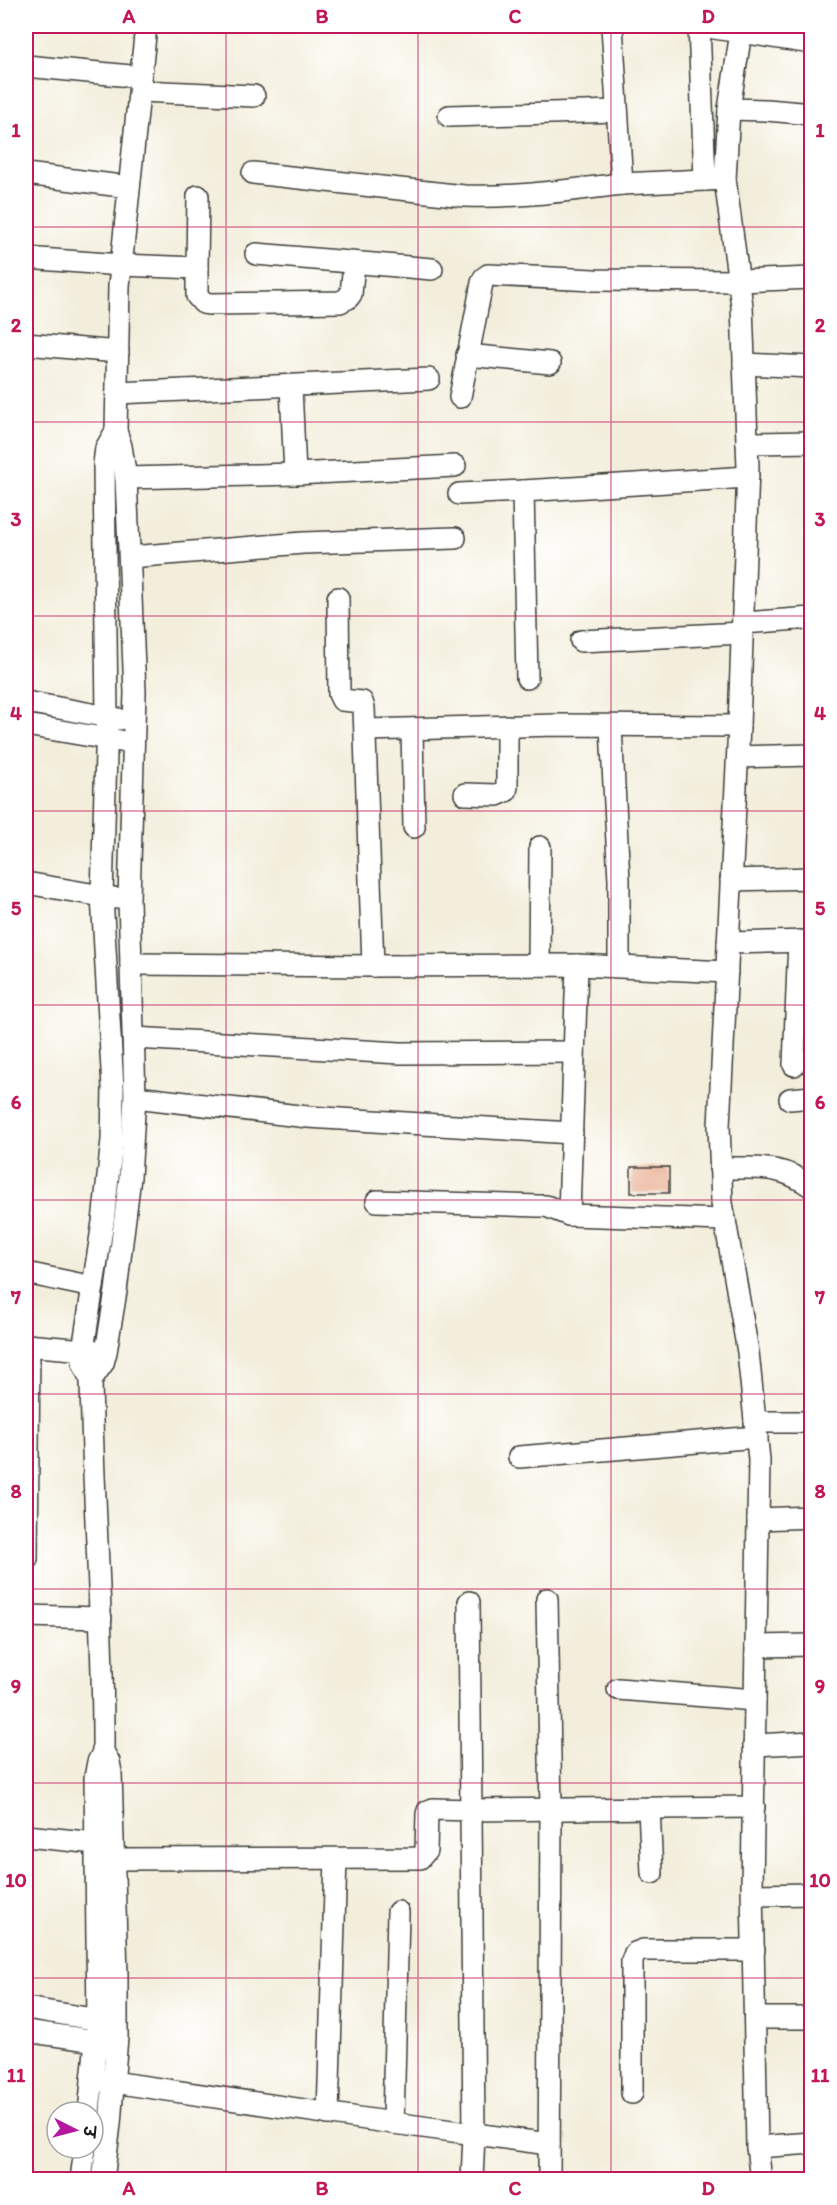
<svg xmlns="http://www.w3.org/2000/svg" width="837" height="2205" font-family="Itim,'Playpen Sans Deva',sans-serif">
	<rect width="100%" height="100%" fill="#fff"/>
	<filter id="ink" filterUnits="userSpaceOnUse"><feTurbulence type="fractalNoise" baseFrequency=".0167" numOctaves="2"/><feDisplacementMap in="SourceGraphic" scale="12" xChannelSelector="R" yChannelSelector="G"/><feConvolveMatrix kernelMatrix="1 2 1 2 8 2 1 2 1" color-interpolation-filters="sRGB"/></filter>
	<filter id="wash" filterUnits="userSpaceOnUse"><feTurbulence type="fractalNoise" baseFrequency=".008" numOctaves="4" result="noise"/><feDisplacementMap in="SourceGraphic" scale="24" xChannelSelector="R" yChannelSelector="G"/><feGaussianBlur stdDeviation="1.35" result="paint"/><feColorMatrix in="noise" values="0 0 0 0 0 0 0 0 0 0 0 0 0 0 0 0 0 1.4 0 .05"/><feComposite in="paint" operator="in"/></filter>
	<g filter="url(#wash)">
		<rect width="100%" height="100%" fill="#f3eedb"/>
		<g id="blocks">
			<rect fill="#e8ad90" x="631" y="1167" width="38" height="26"/>
		</g>
	</g>
	<g filter="url(#ink)">
		<use href="#blocks" fill-opacity="0" stroke="#3c3c39" stroke-width="1.5"/>
		<g fill="none" stroke-linecap="round" stroke-linejoin="round">
			<defs>
				<g id="minor">
					<path d="M612,26L622,184L725,179L742,306L748,468L739,726L719,1126L722,1203L748,1352L759,1460L752,1887L757,2147L761,2180"/>
					<path d="M699,26L705,180"/>
					<path d="M701,26L812,43"/>
					<path d="M26,66L141,77"/>
					<path d="M140,91L254,96"/>
					<path d="M729,109L767,110L812,114"/>
					<path d="M449,116L617,111"/>
					<path d="M253,173L464,196C517,198 569,190 622,184"/>
					<path d="M26,174L129,187"/>
					<path d="M725,179L729,109L742,26"/>
					<path d="M256,254L432,269"/>
					<path d="M26,258L121,265L197,268V296L203,303L210,304L340,302L348,298L351,294L354,263"/>
					<path d="M197,268L198,196"/>
					<path d="M26,344L118,352"/>
					<path d="M467,355L550,363"/>
					<path d="M744,364L812,367"/>
					<path d="M291,387L295,474"/>
					<path d="M117,393L429,379"/>
					<path d="M460,397L482,283L484,278L488,275L594,280L739,281L812,278"/>
					<path d="M747,443L812,442"/>
					<path d="M126,478L295,474L455,466"/>
					<path d="M459,494L523,491"/>
					<path d="M130,557L303,543L455,538"/>
					<path d="M338,598L339,694L342,700L362,702L364,708L373,966"/>
					<path d="M743,623L812,618"/>
					<path d="M581,641L742,633"/>
					<path d="M527,678L523,491L748,477"/>
					<path d="M26,702L119,719"/>
					<path d="M26,725L120,741"/>
					<path d="M611,727L619,880V966"/>
					<path d="M365,730L556,725L739,726"/>
					<path d="M412,730L414,827"/>
					<path d="M738,757L812,755"/>
					<path d="M465,794L497,795L506,791L507,787V726"/>
					<path d="M731,880L812,878"/>
					<path d="M26,883L114,898"/>
					<path d="M728,943L812,941"/>
					<path d="M131,964L373,966L577,965L727,972"/>
					<path d="M539,965L540,847"/>
					<path d="M134,1038L400,1053L574,1052"/>
					<path d="M794,1065L799,941"/>
					<path d="M135,1097L308,1117L572,1133"/>
					<path d="M790,1099L812,1097"/>
					<path d="M720,1168C758,1169 779,1163 812,1187"/>
					<path d="M377,1201L538,1206H546L569,1215L725,1220"/>
					<path d="M569,1215L577,965"/>
					<path d="M26,1273L93,1287"/>
					<path d="M26,1345L97,1351"/>
					<path d="M91,1380L103,1363L106,1352L116,1291L130,1177L135,1097L129,900L135,692L126,478L121,446L116,431L119,286L146,26"/>
					<path d="M755,1422H812"/>
					<path d="M519,1457L757,1437"/>
					<path d="M758,1519L812,1517"/>
					<path d="M27,1559L29,1345"/>
					<path d="M547,1599L551,1810L549,2180"/>
					<path d="M469,1602L474,2134L472,2180"/>
					<path d="M26,1616L101,1618"/>
					<path d="M756,1646L812,1645"/>
					<path d="M618,1689L755,1700"/>
					<path d="M754,1745L812,1742"/>
					<path d="M649,1808L652,1873"/>
					<path d="M26,1836L96,1843"/>
					<path d="M114,1859L420,1858L426,1851L427,1814L428,1811L433,1809L472,1810L754,1807"/>
					<path d="M753,1895L812,1894"/>
					<path d="M26,2008L111,2022"/>
					<path d="M755,2018H812"/>
					<path d="M26,2031L110,2043"/>
					<path d="M92,2079L393,2123L549,2144"/>
					<path d="M632,2093V1961L635,1953L643,1950H754"/>
					<path d="M89,2112L98,2020L95,1778L98,1762L103,1752C104,1628 93,1504 91,1380L83,1363V1350L103,1222L112,1140L113,1088L102,896L107,717L104,464L106,448L116,431"/>
					<path d="M328,2114L336,1859"/>
					<path d="M393,2123L398,1912"/>
					<path d="M757,2147L812,2143"/>
					<path d="M81,2180L85,2148"/>
					<path d="M103,2180L110,2124L117,2037V1975L111,1773L109,1762L103,1752"/>
				</g>
			</defs>
			<use href="#minor" stroke="#3c3c39" stroke-width="24"/>
			<use href="#minor" stroke="#fff" stroke-width="21"/>
		</g>
	</g>
	<path fill="none" stroke="#c2185b" stroke-width="1.5" stroke-opacity="0.55" d="M226,26V2180M418,26V2180M611,26V2180M26,227H812M26,422H812M26,616H812M26,811H812M26,1005H812M26,1200H812M26,1394H812M26,1589H812M26,1783H812M26,1978H812"/>
	<rect width="837" height="2205" fill="none" stroke="#fff" stroke-width="66"/>
	<g transform="translate(75 2130) rotate(96)"><circle r="28" fill="#ffffff" stroke="#a4a4a4" stroke-width="1.5"/>
	<path d="M0-4.5L10 22L0 15L-10 22Z" fill="#b5179e"/>
	<text y="-9" font-size="16" font-weight="bold" text-anchor="middle" fill="#1c1c1c">उ</text>
	</g>
	<rect x="33" y="33" width="771" height="2139" fill="none" stroke="#c2185b" stroke-width="2"/>
	<g font-size="20" text-anchor="middle" font-weight="bold" fill="#c2185b">
		<text x="129" y="23">A</text>
		<text x="322" y="23">B</text>
		<text x="515" y="23">C</text>
		<text x="708" y="23">D</text>
		<text x="16" y="137">1</text>
		<text x="820" y="137">1</text>
		<text x="16" y="332">2</text>
		<text x="820" y="332">2</text>
		<text x="16" y="526">3</text>
		<text x="820" y="526">3</text>
		<text x="16" y="720">4</text>
		<text x="820" y="720">4</text>
		<text x="16" y="915">5</text>
		<text x="820" y="915">5</text>
		<text x="16" y="1109">6</text>
		<text x="820" y="1109">6</text>
		<text x="16" y="1304">7</text>
		<text x="820" y="1304">7</text>
		<text x="16" y="1498">8</text>
		<text x="820" y="1498">8</text>
		<text x="16" y="1693">9</text>
		<text x="820" y="1693">9</text>
		<text x="16" y="1887">10</text>
		<text x="820" y="1887">10</text>
		<text x="16" y="2082">11</text>
		<text x="820" y="2082">11</text>
		<text x="129" y="2195">A</text>
		<text x="322" y="2195">B</text>
		<text x="515" y="2195">C</text>
		<text x="708" y="2195">D</text>
	</g>
</svg>
